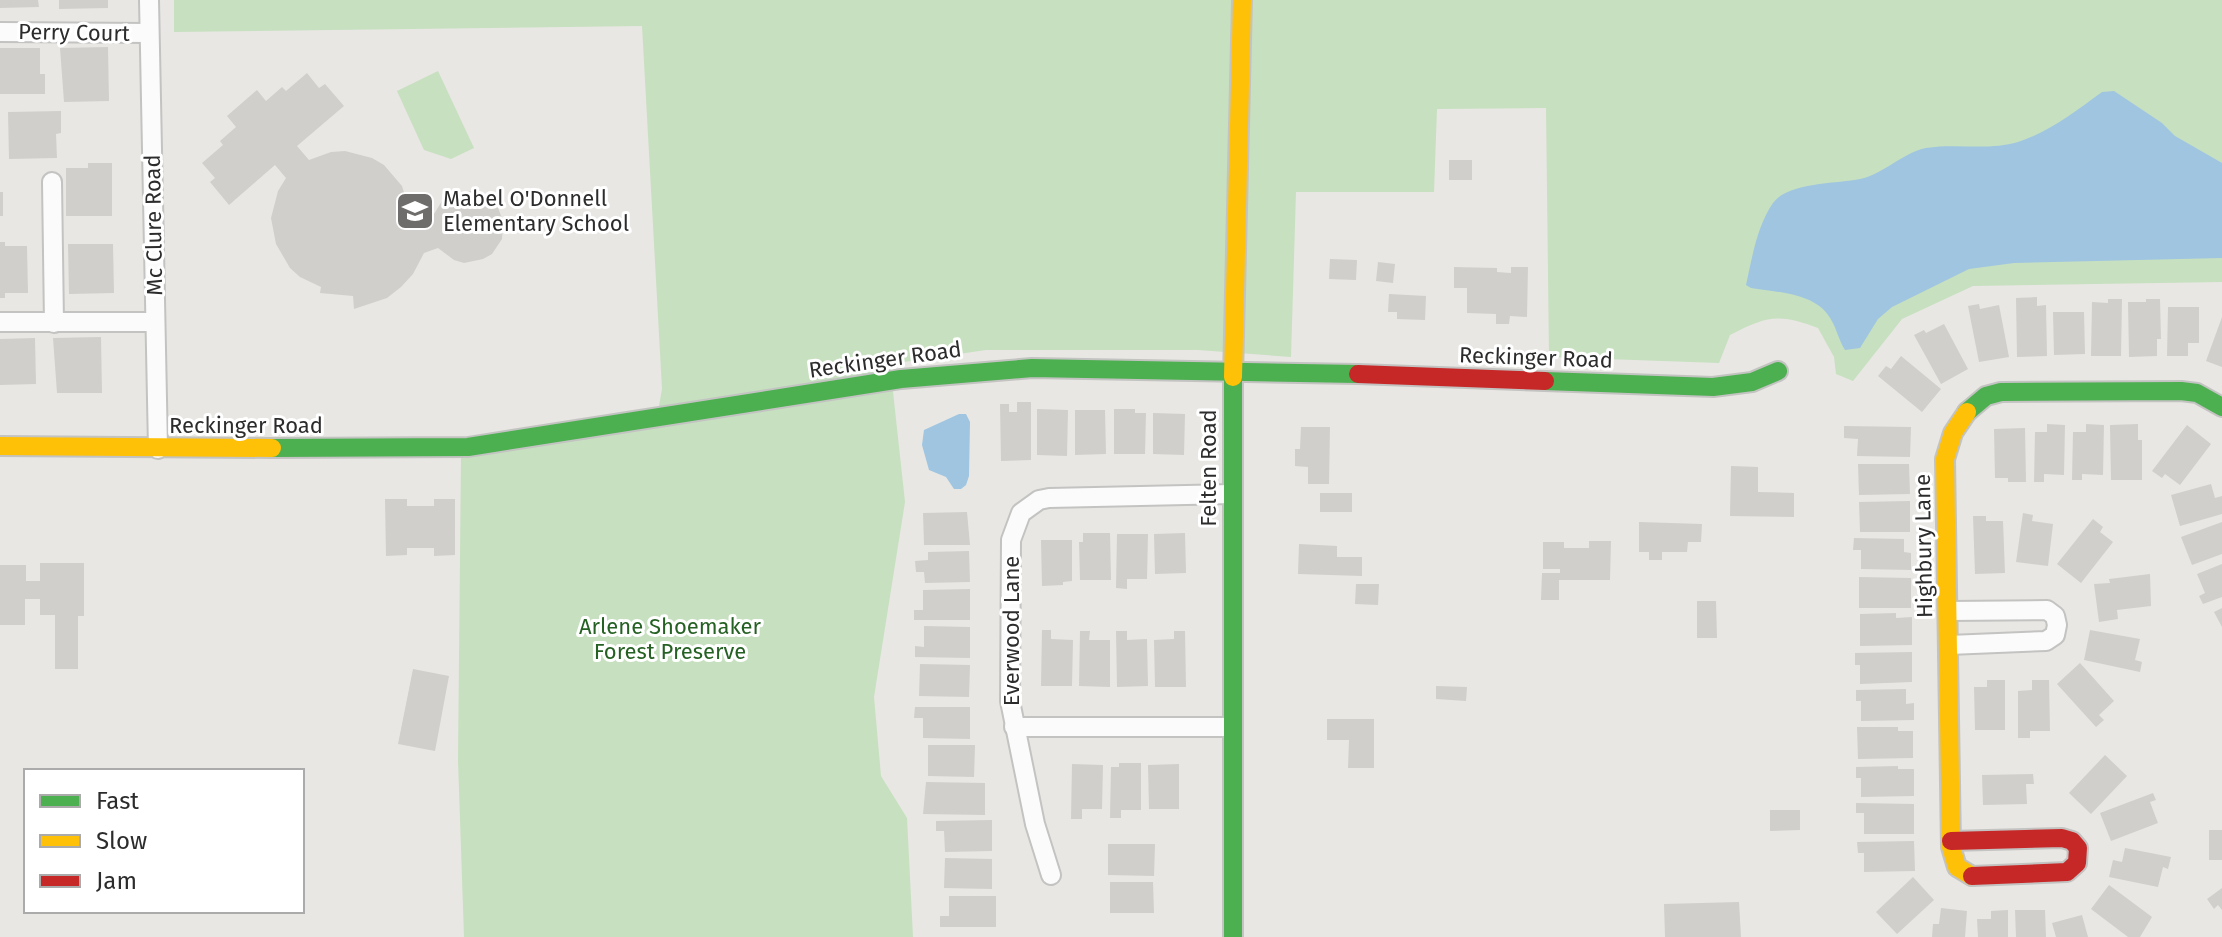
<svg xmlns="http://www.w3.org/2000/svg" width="2222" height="937" font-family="'Fira Sans',sans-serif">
	<rect width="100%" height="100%" fill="#e8e7e3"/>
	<g fill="#c7e0c0">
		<path d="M174,0H2222V282L1973,286L1902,319L1853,381L1836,374L1834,357L1818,328C1778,313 1767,316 1730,335L1719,363L1549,357L1546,108L1437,109L1434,192H1296L1291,357L1198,350H986L890,364L905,502L874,697L881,776L907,818L913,937H464L458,760L461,455L655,428L662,389L642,26L174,32Z"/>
		<path d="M438,71L474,148L451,159L424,150L397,91Z"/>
	</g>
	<g fill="#9fc5e1">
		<path d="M2114,91L2162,123L2175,136L2222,163V258L2014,263L1969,269L1892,307L1878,319L1860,348L1845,350C1838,339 1836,325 1828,315C1813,293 1775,292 1751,288L1746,285C1752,258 1757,226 1773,203C1788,182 1836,184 1860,179C1884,174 1902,153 1926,148C1957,143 1988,151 2018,142C2049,132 2076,111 2102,92Z"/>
		<path d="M959,414H966L970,422L969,476L966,485L961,489H954L946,477L929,470L922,445L924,430Z"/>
	</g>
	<g fill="#d0cfcc">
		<path d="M0,0H38L39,7L0,8Z"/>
		<path d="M59,0H108V8L59,9Z"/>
		<path d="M108,47L109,101L64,102L60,48Z"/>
		<path d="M0,48H40V74H45V94H0Z"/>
		<path d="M307,73L319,88L325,84L344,106L297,146L309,160L331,152L345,151L372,158L384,165L402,186L410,212H423L424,209L434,214L442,201L457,192L474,191L483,194L497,205L503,221L502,239L492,254L483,259L464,263L454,260L438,248L424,253L413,274L401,287L387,298L354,309L353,296L320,293L321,287L300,277L290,268L276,244L271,218L278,191L286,178L275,165L229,205L210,182L215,178L202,163L223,145L220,141L236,127L227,116L257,90L266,101L282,87L286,91Z"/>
		<path d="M61,111V133L56,134L57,158L9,159L8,112Z"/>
		<rect x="1449" y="160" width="23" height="20"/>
		<path d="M88,163H112V216H66V168H88Z"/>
		<rect x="0" y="192" width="3" height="24"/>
		<path d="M0,242H5V246H27L28,293H5V298H0Z"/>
		<path d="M68,244H113L114,293L69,294Z"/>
		<path d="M1330,259L1357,260L1356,280L1329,279Z"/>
		<path d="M1378,262L1395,264L1393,283L1376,281Z"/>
		<path d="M1454,267L1497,268V272L1511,273V267H1528L1527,317L1510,316L1509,324H1496V314L1467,313V288H1454Z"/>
		<path d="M1389,294L1426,296L1425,320L1397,319V312H1388Z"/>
		<path d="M2037,297V306L2046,305L2047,356L2017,357L2016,298Z"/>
		<path d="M2108,299H2122L2121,356H2091L2092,302L2108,303Z"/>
		<path d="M2146,299H2160L2161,339H2157V356L2129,357L2128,302H2146Z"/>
		<path d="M1979,304L1980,309L1999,305L2009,357L1979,362L1968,306Z"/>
		<path d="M2168,307H2199V343H2188V356H2167Z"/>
		<path d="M2053,312H2084L2085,354L2054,355Z"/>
		<path d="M2222,317V367L2206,361Z"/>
		<path d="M1944,324L1968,369L1941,384L1914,335L1924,330L1926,333Z"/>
		<path d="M101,337L102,393H57L53,338Z"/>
		<path d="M35,338L36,384L0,385V339Z"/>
		<path d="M1901,356L1941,389L1922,412L1878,376L1886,366L1891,369Z"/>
		<path d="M1017,402H1031V460L1001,461L1000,404H1009V412H1017Z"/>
		<path d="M1037,409L1068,410L1067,456L1037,455Z"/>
		<path d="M1114,409H1135V413H1146L1145,454H1114Z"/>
		<path d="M1075,410H1105L1106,454L1075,455Z"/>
		<path d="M1153,413L1185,414L1184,455L1153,454Z"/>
		<path d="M2047,424L2065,425L2064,475L2044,474V482H2034L2035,432H2047Z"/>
		<path d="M2086,424L2104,425L2103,475L2082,474V480H2072L2073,432H2086Z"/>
		<path d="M2138,424V440H2142V480H2111L2110,425Z"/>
		<path d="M2187,425L2211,444L2180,485L2165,474L2162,478L2152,471Z"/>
		<path d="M1844,426L1911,427L1910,457L1857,456L1858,439L1844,438Z"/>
		<path d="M1301,427H1330L1329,484H1308V467L1295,466V449H1300Z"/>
		<path d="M2025,428L2026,482H2008V478H1995L1994,429Z"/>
		<path d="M1858,464H1909L1910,494L1859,495Z"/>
		<path d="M1731,466L1758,467V492L1794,493V517L1730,516Z"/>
		<path d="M2211,484L2215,498L2222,496V514L2180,526L2171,495Z"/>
		<rect x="1320" y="493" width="32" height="19"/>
		<path d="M385,499H407V506H434V499H455V555L434,556V548H407V555L386,556Z"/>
		<path d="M1910,501V532H1860L1859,502Z"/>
		<path d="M967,512L970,545H924L923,513Z"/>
		<path d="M2023,513L2033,515L2032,521L2053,524L2048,566L2016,562Z"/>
		<path d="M1973,516H1986V521H2003L2005,573L1975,574Z"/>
		<path d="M2093,519L2103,527L2100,532L2113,542L2081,583L2057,564Z"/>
		<path d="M1639,522L1702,524L1701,542H1688L1687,552H1662V560H1649V552H1639Z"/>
		<path d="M2222,522V554L2192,565L2181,537Z"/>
		<path d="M1083,533H1110L1111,580H1080L1079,542H1083Z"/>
		<path d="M1185,533L1186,573L1155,574L1154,534Z"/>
		<path d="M1117,534H1148L1147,579H1127V589L1116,588Z"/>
		<path d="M1854,538L1904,539V552L1911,553V570L1861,569V550H1853Z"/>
		<path d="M1041,540H1072V581L1063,582V585L1042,586Z"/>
		<path d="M1589,541H1611L1610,580H1559V600H1541L1542,573H1560V569H1543V542H1564V548H1589Z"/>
		<path d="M1299,544L1337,546V557H1362V576L1298,574Z"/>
		<path d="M969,551L970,582L925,583L924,572H916L915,561L928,560V552Z"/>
		<path d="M40,563H84V616H78V669H55V615H40V599H25V625H0V565H26V581H40Z"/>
		<path d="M2222,564V597L2203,604L2199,596L2205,593L2197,574Z"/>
		<path d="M2150,574L2151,606L2117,610L2118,619L2099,622L2094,584L2110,583L2109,579Z"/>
		<path d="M1859,577L1911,578V608H1859Z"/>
		<path d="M1356,584H1379L1378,605L1355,604Z"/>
		<path d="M970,589V620H914V610H923V590Z"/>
		<path d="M1697,601H1716L1717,638H1697Z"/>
		<path d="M2222,608V627L2214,612Z"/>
		<path d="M1896,613V618L1912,617V645L1860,646V614Z"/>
		<path d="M924,626L970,627V658L915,657V646L924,647Z"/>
		<path d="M1042,630H1051V639L1073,640L1072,686H1041Z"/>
		<path d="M2090,630L2140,639L2135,660L2142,662L2140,672L2084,660Z"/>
		<path d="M1080,631H1090L1089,640H1110V687L1079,686Z"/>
		<path d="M1116,631H1127V640L1147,639L1148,686L1117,687Z"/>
		<path d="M1174,631H1185L1186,687H1155L1154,640L1174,639Z"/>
		<path d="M1912,652V682L1860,684V665H1855V653Z"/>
		<path d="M2080,663L2114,701L2099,715L2104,720L2096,727L2057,684Z"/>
		<path d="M920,664L970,665L969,697L919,696Z"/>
		<path d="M413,669L449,676L435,751L398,744Z"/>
		<path d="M1987,680H2005V730H1975L1974,687H1987Z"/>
		<path d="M2032,680H2049L2050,731H2030V738H2018V691L2032,690Z"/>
		<path d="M1436,686L1467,687L1466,701L1436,699Z"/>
		<path d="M1906,689V704L1914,703V720L1861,721V701H1856V690Z"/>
		<path d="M915,707H970V739L923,738V718H914Z"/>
		<path d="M1327,719H1374V768H1348L1349,740H1327Z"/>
		<path d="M1857,727H1898V731H1913V758L1858,759Z"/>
		<path d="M928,745H975L974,777L928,776Z"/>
		<path d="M2105,755L2127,776L2091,814L2069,793Z"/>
		<path d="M1119,763H1141V810H1121V818H1110L1111,767H1119Z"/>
		<path d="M1072,764L1103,765L1102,809H1082V819H1071Z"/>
		<path d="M1179,764V809H1149L1148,765Z"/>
		<path d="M1898,766V769H1914V796L1861,797V778H1856V767Z"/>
		<path d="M2033,774L2034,784H2026L2027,804L1983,805L1982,775Z"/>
		<path d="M926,782L985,783V815L923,814Z"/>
		<path d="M2153,793L2156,800L2150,802L2158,823L2111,841L2100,813Z"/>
		<path d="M1856,803L1914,804V834H1864V813H1856Z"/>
		<path d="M1770,810H1800V830L1770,831Z"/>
		<path d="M992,820V851L945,852L944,831H936V821Z"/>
		<rect x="2209" y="830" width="13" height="30"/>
		<path d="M1914,841L1915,871L1864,872V853H1858L1857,842Z"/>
		<path d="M1108,844H1155L1154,876L1108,875Z"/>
		<path d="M2125,848L2171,857L2168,869L2163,867L2158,887L2109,877L2113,860L2122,862Z"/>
		<path d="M945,858L992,859V889L944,888Z"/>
		<path d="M1913,877L1934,900L1897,934L1876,912Z"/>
		<path d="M1110,882H1153L1154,913H1110Z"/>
		<path d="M2109,885L2152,917L2140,937H2128L2091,909Z"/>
		<path d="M2222,888V910L2218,905L2214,909L2207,899Z"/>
		<path d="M949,896H996V927H940V916H949Z"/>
		<path d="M1739,902L1741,937H1665L1664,904Z"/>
		<path d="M1941,908L1967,911L1965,937H1932L1933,924H1939Z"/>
		<path d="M2008,910V937H1978L1977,919H1991V911Z"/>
		<path d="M2015,910H2045L2046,937H2016Z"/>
		<path d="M2082,915L2088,937H2056L2052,923Z"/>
	</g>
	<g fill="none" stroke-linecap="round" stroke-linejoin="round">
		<defs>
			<g id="street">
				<path d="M149,0L158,449"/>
				<path d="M0,32L149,33"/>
				<path d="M52,182L54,323"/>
				<path d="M0,322H155"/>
				<path d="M1949,611L2047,610L2055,616L2057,625L2055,635L2046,641L1949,645"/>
				<path d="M1014,727H1232"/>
				<path d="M1051,875L1035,824L1010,701L1011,540L1021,513L1039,500L1049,498L1232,494"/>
			</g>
			<g id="fast">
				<path d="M1233,377V937"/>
				<path d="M1545,381L1713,387L1752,382L1778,371"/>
				<path d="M1967,412L1986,396L2001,392L2181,391L2197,393L2222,407"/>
				<path d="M272,448L468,447L901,379L1032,368L1358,374"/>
			</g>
			<g id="slow">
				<path d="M1233,377L1242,0"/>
				<path d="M1967,412L1953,433L1945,459L1951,847L1957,867L1972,876"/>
				<path d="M0,446L272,448"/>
			</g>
			<g id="jam">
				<path d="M1358,374L1545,381"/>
				<path d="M1951,841L2062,838L2072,841L2078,848L2077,863L2067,872L1972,876"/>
			</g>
		</defs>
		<use href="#street" stroke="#c3c3c2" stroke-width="22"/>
		<use href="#fast" stroke="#c3c3c2" stroke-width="22"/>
		<use href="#slow" stroke="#c3c3c2" stroke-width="22"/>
		<use href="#jam" stroke="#c3c3c2" stroke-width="22"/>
		<use href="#street" stroke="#fcfbfb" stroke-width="18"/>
		<use href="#fast" stroke="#4caf50" stroke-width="18"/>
		<use href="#slow" stroke="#ffc107" stroke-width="18"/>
		<use href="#jam" stroke="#c62828" stroke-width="18"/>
	</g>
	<defs>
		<symbol id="school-square" viewBox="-11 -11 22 22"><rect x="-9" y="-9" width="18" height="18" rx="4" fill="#6e6d6c" stroke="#fff"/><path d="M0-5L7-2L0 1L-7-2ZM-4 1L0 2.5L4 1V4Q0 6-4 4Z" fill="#fff"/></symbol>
	</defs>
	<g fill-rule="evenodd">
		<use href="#school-square" x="393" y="189" width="44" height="44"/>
	</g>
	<g text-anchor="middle" stroke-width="6" stroke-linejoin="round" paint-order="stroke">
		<g font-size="22" fill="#2c2c2c" stroke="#fff">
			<text transform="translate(74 32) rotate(1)" y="8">Perry Court</text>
			<text transform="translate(153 225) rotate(-91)" y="8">Mc Clure Road</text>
			<text transform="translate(1536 357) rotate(2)" y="8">Reckinger Road</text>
			<text transform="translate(885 359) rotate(-8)" y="8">Reckinger Road</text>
			<text x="246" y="433">Reckinger Road</text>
			<text transform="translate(1208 468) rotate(-90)" y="8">Felten Road</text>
			<text transform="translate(1923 546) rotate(-91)" y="8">Highbury Lane</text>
			<text transform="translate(1011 631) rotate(-90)" y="8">Everwood Lane</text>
		</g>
		<g font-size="22" fill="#2c2c2c" stroke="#fff" text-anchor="start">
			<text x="443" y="206">Mabel O'Donnell<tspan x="443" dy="25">Elementary School</tspan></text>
		</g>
		<g font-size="22" fill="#266124" stroke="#fff">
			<text x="670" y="634">Arlene Shoemaker<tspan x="670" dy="25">Forest Preserve</tspan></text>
		</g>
	</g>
	<rect x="24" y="769" width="280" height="144" fill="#ffffff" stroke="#ababab" stroke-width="2"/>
	<rect x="40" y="795" width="40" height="12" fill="#4caf50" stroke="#ababab" stroke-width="2"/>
	<text x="96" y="809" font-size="24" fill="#2c2c2c">Fast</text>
	<rect x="40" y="835" width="40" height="12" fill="#ffc107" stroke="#ababab" stroke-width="2"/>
	<text x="96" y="849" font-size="24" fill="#2c2c2c">Slow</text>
	<rect x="40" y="875" width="40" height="12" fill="#c62828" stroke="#ababab" stroke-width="2"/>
	<text x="96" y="889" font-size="24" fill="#2c2c2c">Jam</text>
</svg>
